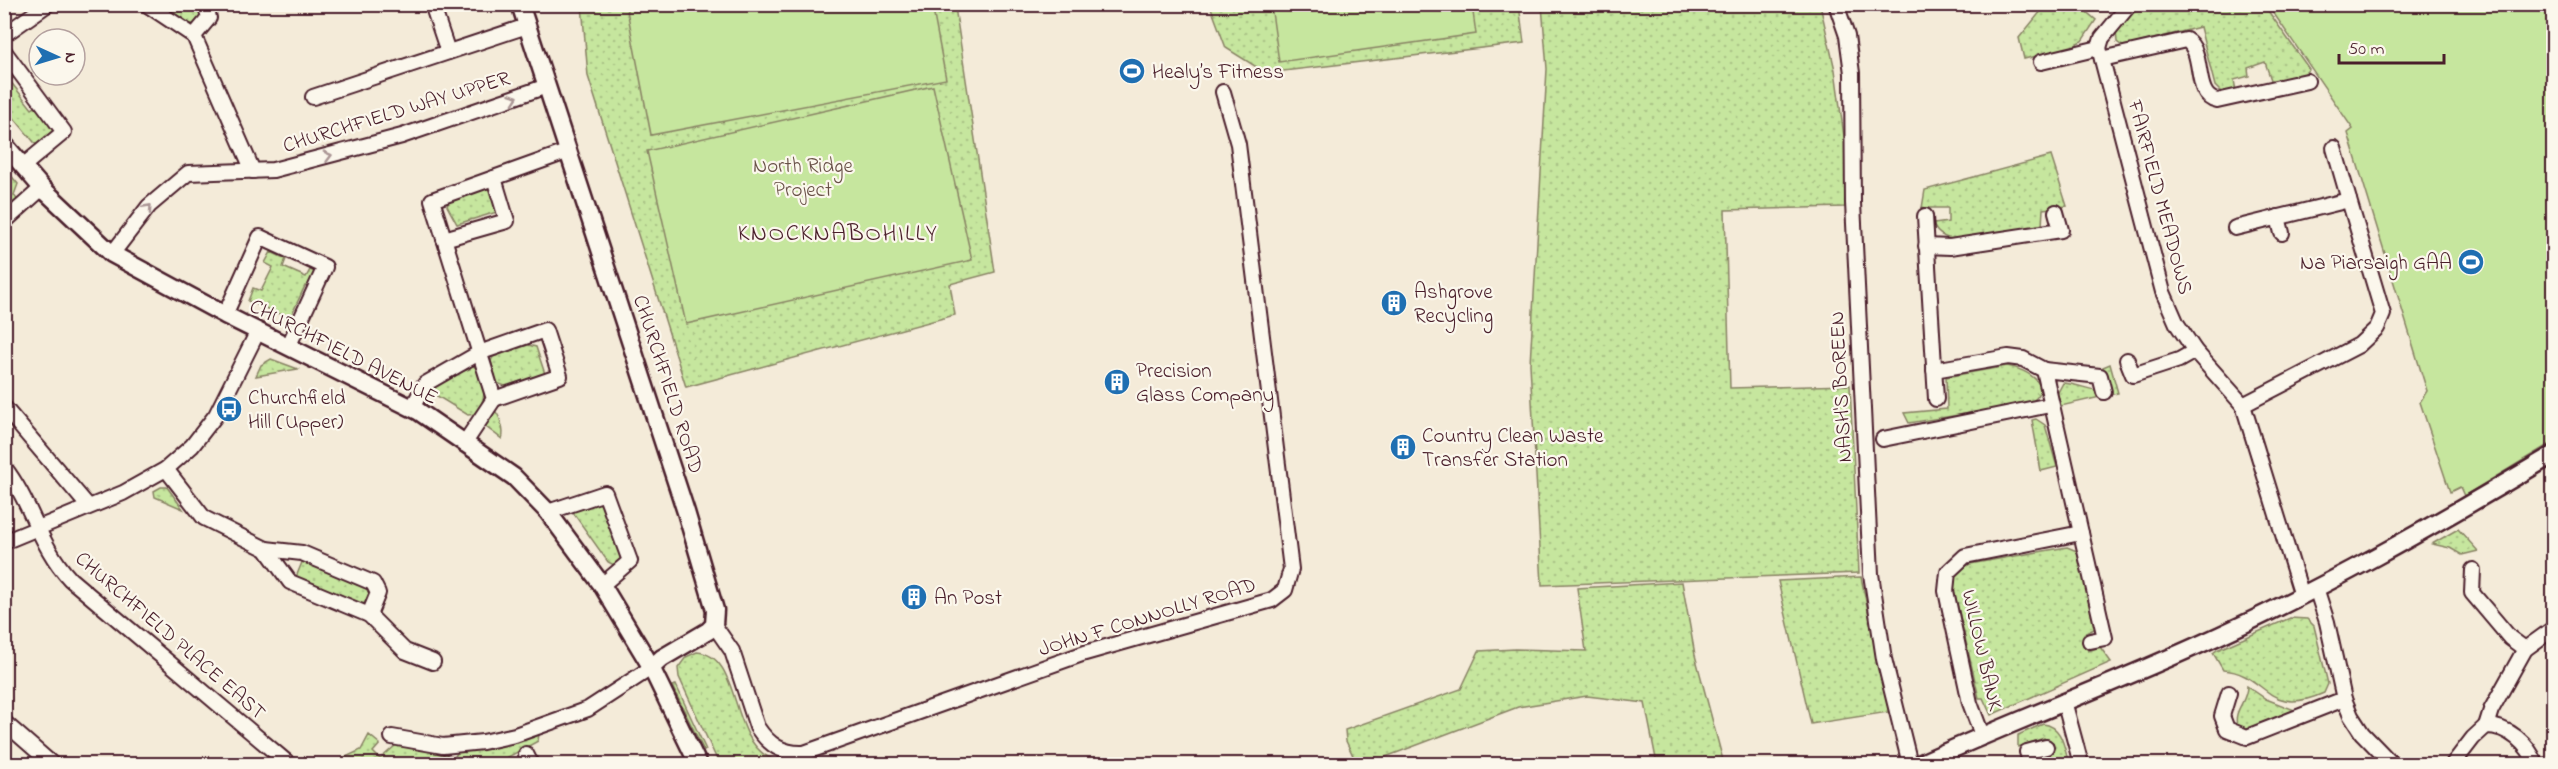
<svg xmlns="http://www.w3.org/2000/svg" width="2558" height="769" font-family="'Indie Flower',sans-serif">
	<defs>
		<pattern id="grass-dots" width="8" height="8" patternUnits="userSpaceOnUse" patternTransform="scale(1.5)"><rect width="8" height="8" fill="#c6e69e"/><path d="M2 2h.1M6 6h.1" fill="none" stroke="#acc588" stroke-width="1.8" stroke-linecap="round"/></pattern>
	</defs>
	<rect width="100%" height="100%" fill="#f4ebd9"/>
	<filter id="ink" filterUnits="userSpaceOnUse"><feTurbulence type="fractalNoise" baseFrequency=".0167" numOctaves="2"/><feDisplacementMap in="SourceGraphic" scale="12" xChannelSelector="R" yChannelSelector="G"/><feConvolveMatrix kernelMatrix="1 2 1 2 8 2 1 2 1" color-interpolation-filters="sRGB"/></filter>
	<g filter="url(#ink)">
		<g fill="url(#grass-dots)" stroke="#888264" stroke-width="1.5">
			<path d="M168,5H200L204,14L197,24H188L165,10Z"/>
			<path d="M582,5H964L955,7L995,272L950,284L955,315L686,387L588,76Z"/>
			<path d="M1210,5H1519L1524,43L1266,73L1226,48Z"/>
			<path d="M1542,5H1820L1835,70L1845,144V207L1725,210L1730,388L1850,385L1859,573L1542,585L1530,364L1547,69Z"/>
			<path d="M2046,5H2078L2096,20L2082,41L2077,43L2078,46L2024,59L2019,38Z"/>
			<path d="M2139,5H2264L2309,69L2301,77L2272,83L2265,62L2248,68L2249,76L2234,80L2236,91L2223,94L2215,86L2200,27L2130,45L2122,46L2117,42L2116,30Z"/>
			<path d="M4,62L16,75L10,81L32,109L40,104L58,130L38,147L5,107Z"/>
			<path d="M2051,156L2067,206L2043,209L2042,226C2016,231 1944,257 1933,224L1948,222V208H1922L1925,190Z"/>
			<path d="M4,167L18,184L14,195L18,201L5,212Z"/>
			<path d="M489,187L494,191L497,212L457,224L447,206L449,201Z"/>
			<path d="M271,252L286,259L283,267L306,277L310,270L317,273L312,288L305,286L290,318L248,301L253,288L261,291L273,267L265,263Z"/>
			<path d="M528,345L536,347L545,374L505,386L497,383L491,361L493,357Z"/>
			<path d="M271,359L298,369L256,376L261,365Z"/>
			<path d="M470,364L480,370C485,388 487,398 476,414L468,415L429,391L428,387L439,379L470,369Z"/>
			<path d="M2110,364L2118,393L2061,406L2055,398L2063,383C2079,384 2092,392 2107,391L2103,367Z"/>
			<path d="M2007,366C2028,369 2058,389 2027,404L1909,423L1904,413L1947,409L1946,377Z"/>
			<path d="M493,409C500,414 505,432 502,439L482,424Z"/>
			<path d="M2036,419L2045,425L2057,467L2041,471L2032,420Z"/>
			<path d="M161,487H167L183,509L155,497L154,491Z"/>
			<path d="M599,502L604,505L623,559L616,566L608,562L574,514V510Z"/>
			<path d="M2458,529L2478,551L2462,555L2450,548L2432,544Z"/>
			<path d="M2067,547L2077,551L2095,623L2096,628L2084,634L2088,651L2100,647L2111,662L1991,715L1983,698H1979L1953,586C1954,573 1959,569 1970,564Z"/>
			<path d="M303,560L366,587L370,591L364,604L356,603L296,577Z"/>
			<path d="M1861,577L1889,712L1811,724L1778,581Z"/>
			<path d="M1682,582L1695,655L1724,764H1657L1645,703L1587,696L1518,707L1367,764H1357L1346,741L1345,730L1461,689L1479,651L1515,649L1586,651L1577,588Z"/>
			<path d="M2290,618L2307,619L2314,626L2328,684L2324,693C2266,719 2267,673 2223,670L2213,653L2217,650Z"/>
			<path d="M697,652C741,655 729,735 768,757C777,762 789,763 799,764H719L679,677L678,668L686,657Z"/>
			<path d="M676,685L706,750L704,751L672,686Z"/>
			<path d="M2247,686L2266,699L2297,711L2247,730L2237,726C2233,709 2247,703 2247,686Z"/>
			<path d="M2043,724C2063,726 2064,748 2069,764H2043L2051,758L2044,738L2018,747V735Z"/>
			<path d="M539,734L538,741L508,757L512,764H331L361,750L369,735L380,744L373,752L380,759L396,745L446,751L448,758L453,759L458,752L488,748Z"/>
		</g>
		<g fill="#c6e69e" stroke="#888264" stroke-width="1.5">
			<path d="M626,5H932L946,79L651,135Z"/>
			<path d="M1271,5H1472L1476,34L1279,62Z"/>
			<path d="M2268,5H2553V442L2464,496L2460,487L2450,492L2420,402L2427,391L2348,133L2353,129Z"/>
			<path d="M933,86L972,260L686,324L647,151Z"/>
		</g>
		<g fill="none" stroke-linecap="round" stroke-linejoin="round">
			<defs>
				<g id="minor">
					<path d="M146,4L194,36L253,171"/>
					<path d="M432,4L448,52"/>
					<path d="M1836,4L1847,36L1852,73L1853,203L1871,574L1884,659L1910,764"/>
					<path d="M4,35L48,4"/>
					<path d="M194,36L209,18L205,4"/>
					<path d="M2099,48L2163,292L2177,324L2195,351L2243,405L2302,596"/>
					<path d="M4,51L64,132L23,166"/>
					<path d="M2102,59L2186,40C2206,52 2192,96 2217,101L2307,81"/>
					<path d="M2041,62L2099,48L2102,38L2130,4"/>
					<path d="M313,97L527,26"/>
					<path d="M2334,148L2349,200"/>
					<path d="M1925,216L1936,399"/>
					<path d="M2278,217L2282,233"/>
					<path d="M4,222L42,188"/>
					<path d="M2235,228L2349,200L2383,314L2377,328L2359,345L2243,405"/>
					<path d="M444,239L507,221L494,178"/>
					<path d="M1926,246L1950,247L2061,230L2056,212"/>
					<path d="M112,254L149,206L188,173L273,170L402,136L547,86"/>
					<path d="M225,315L260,237L325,267L289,345"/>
					<path d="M2127,360L2133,375L2179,360L2195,351"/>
					<path d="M1934,370L2008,357L2023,359L2044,370L2081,533"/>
					<path d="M2044,370L2100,376L2104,392"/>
					<path d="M4,407L88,506"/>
					<path d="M412,408L425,384L479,353L545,330L560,376L494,399"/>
					<path d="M1883,439L2050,405"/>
					<path d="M464,444L494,399L432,200L569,151"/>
					<path d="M4,467C32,503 39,546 70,579L289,764"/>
					<path d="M166,469L204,518L266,549L290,582L369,615L405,651L433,662"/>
					<path d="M548,512L605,493L630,561L602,585"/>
					<path d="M4,542L123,493L166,469L192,446L216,415L258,331"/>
					<path d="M266,549L302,553L373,583L378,593L369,615"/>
					<path d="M2473,570L2472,593L2510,638L2525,649"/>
					<path d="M2316,588L2327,622L2344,699L2351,716L2362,733L2392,764"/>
					<path d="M714,625L732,651L757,727C769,745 782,754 804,753L1085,653L1272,600L1285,590L1291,569L1238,144L1223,92"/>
					<path d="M2229,693L2222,716L2227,729L2247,737L2344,699"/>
					<path d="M2064,701L2081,764"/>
					<path d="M4,722L52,764"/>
					<path d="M2486,726L2491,710L2525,649L2554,628"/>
					<path d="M2486,726C2509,726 2528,744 2536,764"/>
					<path d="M1982,735L1970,703L1946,591L1948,572L1965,556L2081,533L2105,638L2090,641"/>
					<path d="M392,737L443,746L483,742L515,735L588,709L651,668"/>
					<path d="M526,754L531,764"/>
					<path d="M2031,764L2027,752L2046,747"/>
					<path d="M2453,764L2473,738L2486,726"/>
				</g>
				<g id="tertiary">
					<path d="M520,4L686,512L715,610L714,625L708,631L662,658L651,668"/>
					<path d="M4,144L42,188L112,254L225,315L418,411L514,477L548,512L602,585L649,663L698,764"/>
					<path d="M1919,764C2009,723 2103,688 2194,647C2318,592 2437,524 2554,454"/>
				</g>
			</defs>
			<use href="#minor" stroke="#4a1f2b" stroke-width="18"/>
			<use href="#tertiary" stroke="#4a1f2b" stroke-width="21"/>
			<use href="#minor" stroke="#fbf7ec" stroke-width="14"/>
			<use href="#tertiary" stroke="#fbf7ec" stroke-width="16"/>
		</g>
		<defs><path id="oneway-chevron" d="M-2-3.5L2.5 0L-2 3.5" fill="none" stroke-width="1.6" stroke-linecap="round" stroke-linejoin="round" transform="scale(1.5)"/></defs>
		<g stroke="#ab9695">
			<use href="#oneway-chevron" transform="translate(514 98) rotate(-19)"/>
			<use href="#oneway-chevron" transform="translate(328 156) rotate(-15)"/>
			<use href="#oneway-chevron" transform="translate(148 208) rotate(-48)"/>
		</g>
	</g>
	<defs>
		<symbol id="stadium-disc" viewBox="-11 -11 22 22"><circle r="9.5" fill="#1f6fb2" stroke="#fbf7ec"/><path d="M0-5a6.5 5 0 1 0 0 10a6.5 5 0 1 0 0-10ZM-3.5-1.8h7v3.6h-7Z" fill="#fff"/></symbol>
		<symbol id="building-disc" viewBox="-11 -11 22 22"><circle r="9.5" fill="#1f6fb2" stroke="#fbf7ec"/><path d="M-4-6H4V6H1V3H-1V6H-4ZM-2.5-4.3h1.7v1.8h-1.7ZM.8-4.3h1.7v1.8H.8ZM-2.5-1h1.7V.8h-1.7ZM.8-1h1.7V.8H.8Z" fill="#fff"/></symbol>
		<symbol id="bus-disc" viewBox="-11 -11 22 22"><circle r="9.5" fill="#1f6fb2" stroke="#fbf7ec"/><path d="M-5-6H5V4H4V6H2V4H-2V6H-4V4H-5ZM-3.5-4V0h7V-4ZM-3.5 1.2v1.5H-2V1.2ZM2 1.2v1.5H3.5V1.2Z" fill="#fff"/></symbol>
	</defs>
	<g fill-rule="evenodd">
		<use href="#stadium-disc" x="1117" y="56" width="30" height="30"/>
		<use href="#stadium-disc" x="2456" y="247" width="30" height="30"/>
		<use href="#building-disc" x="1379" y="288" width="30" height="30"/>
		<use href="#building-disc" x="1102" y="367" width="30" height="30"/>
		<use href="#bus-disc" x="214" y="394" width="30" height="30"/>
		<use href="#building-disc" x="1388" y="432" width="30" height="30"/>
		<use href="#building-disc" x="899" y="582" width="30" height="30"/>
	</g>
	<g text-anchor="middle" stroke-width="4.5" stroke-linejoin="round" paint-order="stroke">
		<g font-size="21" fill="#4a1f2b" stroke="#fbf7ec" text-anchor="start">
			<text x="1152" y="78">Healy’s Fitness</text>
			<text x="2452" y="269" text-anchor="end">Na Piarsaigh GAA</text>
			<text x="1414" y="298">Ashgrove<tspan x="1414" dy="24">Recycling</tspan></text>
			<text x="1136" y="377">Precision<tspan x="1136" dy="24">Glass Company</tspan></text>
			<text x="248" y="404">Churchfield<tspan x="248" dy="24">Hill (Upper)</tspan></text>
			<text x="1422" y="442">Country Clean Waste<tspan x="1422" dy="24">Transfer Station</tspan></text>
			<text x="934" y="604">An Post</text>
		</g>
		<g font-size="21" fill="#4a1f2b" stroke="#fbf7ec">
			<text transform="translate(396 111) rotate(-17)" y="7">CHURCHFIELD WAY UPPER</text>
			<text transform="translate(2161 197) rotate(75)" y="7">FAIRFIELD MEADOWS</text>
			<text transform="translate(344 351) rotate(27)" y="7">CHURCHFIELD AVENUE</text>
			<text transform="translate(669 384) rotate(72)" y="7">CHURCHFIELD ROAD</text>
			<text transform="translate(1840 387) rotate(-93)" y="7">NASH'S BOREEN</text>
			<text transform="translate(1147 616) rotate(-17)" y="7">JOHN F CONNOLLY ROAD</text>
			<text transform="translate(171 635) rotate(41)" y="7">CHURCHFIELD PLACE EAST</text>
			<text transform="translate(1983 650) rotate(77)" y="7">WILLOW BANK</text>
		</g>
		<g font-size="21" fill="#695148" stroke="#fbf7ec">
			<text x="803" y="172">North Ridge<tspan x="803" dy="24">Project</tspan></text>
		</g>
		<g font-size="24" letter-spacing="1.5" fill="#4a1f2b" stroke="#fbf7ec">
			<text x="838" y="240">KNOCKNABOHILLY</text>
		</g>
	</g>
	<rect width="2558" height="769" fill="none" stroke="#fbf7ec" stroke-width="24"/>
	<rect x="12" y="12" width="2534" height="745" fill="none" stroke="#4a1f2b" stroke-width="2" filter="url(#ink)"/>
	<g transform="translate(57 57) rotate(94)"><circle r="28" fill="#fbf7ec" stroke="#b4a19f" stroke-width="1.5"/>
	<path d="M0-4.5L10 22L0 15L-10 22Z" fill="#1f6fb2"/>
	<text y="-9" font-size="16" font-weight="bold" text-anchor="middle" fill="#4a1f2b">N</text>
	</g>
	<path d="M2339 54v9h105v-9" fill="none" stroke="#4a1f2b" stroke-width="3"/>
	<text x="2348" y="54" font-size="18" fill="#4a1f2b" stroke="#fbf7ec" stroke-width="4.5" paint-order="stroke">50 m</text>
</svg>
